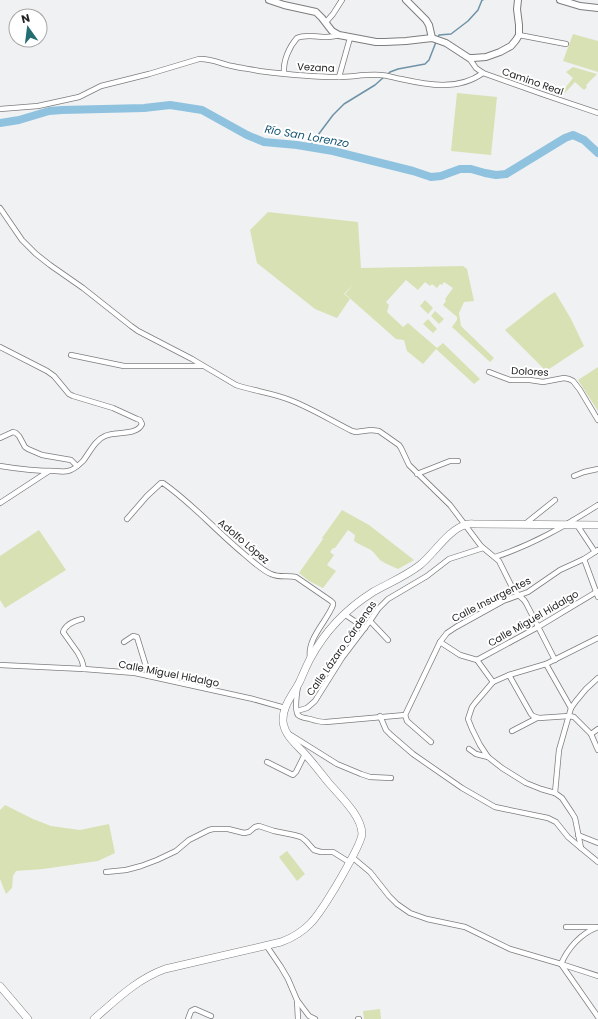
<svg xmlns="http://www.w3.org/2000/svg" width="598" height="1019" font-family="Poppins,sans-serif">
	<rect width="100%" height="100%" fill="#f0f1f2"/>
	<g fill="#d8e1b3">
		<path d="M573,34L598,41V72L563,61Z"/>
		<path d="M573,67L597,74L586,85L587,87L584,90L575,82L563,95L561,93L573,78L566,72Z"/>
		<path d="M457,93L497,97L491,155L451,151Z"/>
		<path d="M268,212L358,222L361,268L463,266L467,269L474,301L464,302L459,313L461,326L494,358L490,362L452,327L457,320V317L443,305L446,301L445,299L453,288L444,282L442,285L440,284L437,288L432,284L430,286L425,282L418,290L406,280L386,302L389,305L387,312L403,327L408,323L437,348L443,343L480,379L474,384L436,349L423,364L407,351L404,340L396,339L345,294L354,283L344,294L350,299L337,318L315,309L257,263L250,230Z"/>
		<path d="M555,292L571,319L584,346L546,371L505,330L547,297Z"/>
		<path d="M425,300L433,308L428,314L420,306Z"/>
		<path d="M435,311L444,319L439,324L431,316Z"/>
		<path d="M428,319L437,329L433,333L423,324Z"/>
		<path d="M598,367V411L578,380Z"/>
		<path d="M342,510L369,525L414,560L398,569C392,566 386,564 380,560C377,557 375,553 371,550C366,547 360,545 354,541L355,535L348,530L335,548H333L330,552L334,555L327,565L336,571L323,588L309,581L299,573L323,539L322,538Z"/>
		<path d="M39,530L66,570L5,608L0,600V556Z"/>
		<path d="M5,805L33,819L51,826L80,830L109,824L115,853L98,861L43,869L16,871L13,876L12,888L6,894L0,879V810Z"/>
		<path d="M287,851L305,874L297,881L279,857Z"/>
		<path d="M380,1009L381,1019H364L363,1011Z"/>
	</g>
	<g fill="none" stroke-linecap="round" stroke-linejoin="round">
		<g stroke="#6e92a7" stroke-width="1.5">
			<path d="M437,39L439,35L451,34L468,21L478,10L482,0H483"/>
			<path d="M387,75L390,72L398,69L425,64L429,60L436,42"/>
			<path d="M309,147L333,115L344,104L375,85L384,77"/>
		</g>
		<path stroke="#8ec2df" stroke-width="8" d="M0,123L19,120L49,111L62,110L144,108L170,105L202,110L247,135L264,142L297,145L333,151L413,171L431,177L441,176L460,169H471L485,173L496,175L506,174L565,138L573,135L584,140L598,153"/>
		<defs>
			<g id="minor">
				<path d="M326,22L333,14L342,0"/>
				<path d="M519,35L566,44"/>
				<path d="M469,58L476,68L483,73L542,94L598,113"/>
				<path d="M284,73C283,61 289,47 297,38C306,34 317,37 327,37C331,37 335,36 339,35"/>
				<path d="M339,77L350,38"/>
				<path d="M0,109L38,106L79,97L101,86L149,74L199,59C211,58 221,64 232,66C240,68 250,69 259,71C284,74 311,77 337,77C351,77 366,74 380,75C387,75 394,78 401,79C428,85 458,91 483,73"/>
				<path d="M0,208L22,240L36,254L50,265L83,288L131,326L138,331L192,359L236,385C254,391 273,393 290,400C311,408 332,421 352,431L356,432L371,430L379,431L399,445L401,448L409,465L450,505L481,546L499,561L514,591L524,600L526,603L555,660"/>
				<path d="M0,347L47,371L54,376L69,394L73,396L113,408L137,419L140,420L142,424C137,436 115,431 105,436C95,440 90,452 83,461C79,465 73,470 68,471C64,472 59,471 55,471C37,471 18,469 0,466"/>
				<path d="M71,355L124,366H202"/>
				<path d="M489,372L502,377L510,380H530L543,382L564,378L569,379L573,381L580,390L598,420"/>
				<path d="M0,438L13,432L16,433L19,436L25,447L28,449L42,455L71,460L77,466"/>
				<path d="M417,474L450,461H458"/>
				<path d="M574,476L584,472L598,469"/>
				<path d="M0,503L49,471"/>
				<path d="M127,519L147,496L161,483H163C192,503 216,531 244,554C251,560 263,571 271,574C279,578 288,575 296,577L331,601L333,603V605C327,621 307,639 310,657"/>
				<path d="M525,524L555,500"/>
				<path d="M577,525L595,552"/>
				<path d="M495,557C532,545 565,526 598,505"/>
				<path d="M584,559L598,597"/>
				<path d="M344,614L365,628"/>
				<path d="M82,619C74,621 66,624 63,632L78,653L82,661L84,669"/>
				<path d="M370,621L388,640"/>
				<path d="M598,638L546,664L509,675L493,682L475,703L472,707L468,719L472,729L480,745L488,757L502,768L526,783L541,789L555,793L562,798L572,813L575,818L581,848L598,862"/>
				<path d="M124,642L133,636L137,637L149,676"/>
				<path d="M440,642L460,655L477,660L493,682"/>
				<path d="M477,660L538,627L598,591"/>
				<path d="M546,664L571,708"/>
				<path d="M0,665L84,669L135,673L253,699L285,708"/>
				<path d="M509,675L531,714L533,716L539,718L569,716L574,717L591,734L598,750"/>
				<path d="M298,686C297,693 294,709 298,715C301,718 306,718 310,719C316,721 321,722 326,722L405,715L407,711L440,642L447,633L456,627L503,601L528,592L560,570L584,559L598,550"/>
				<path d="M297,711L307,708L315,701L342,658L370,621L378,609L388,599L427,576L449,559L483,548"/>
				<path d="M405,715L407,721L431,742"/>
				<path d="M380,716L386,730L391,735L413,754L462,788L495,807L548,818L556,822L568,837L581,848"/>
				<path d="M512,731L537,718"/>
				<path d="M289,734L337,764L361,774L370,777L391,778"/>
				<path d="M591,734L598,729"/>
				<path d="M469,749L476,754L488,757"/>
				<path d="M267,762L293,775L296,772L305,754"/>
				<path d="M555,793L559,750L571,708L576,701L586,689L598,678"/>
				<path d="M578,835L598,843"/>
				<path d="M352,857L370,872L389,896L397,904L410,913L427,919L465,927L510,949L561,964L598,976"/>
				<path d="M106,872L126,870L141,866L157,860L176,851L189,840L209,830L213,829H228L244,833L249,832L255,827L259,826L274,831L294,835L301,837L306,841L314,850L321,852H333L349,862"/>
				<path d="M566,927H596"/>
				<path d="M598,927C581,933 568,948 561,964L598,1017"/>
				<path d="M266,945L281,967L288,979L297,1000L298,1019"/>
				<path d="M297,1000L309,1016L315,1019"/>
				<path d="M188,1019L191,1011L195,1009L211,1016"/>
				<path d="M358,1019H359"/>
			</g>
			<g id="tertiary">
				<path d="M269,0L284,5L316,12L322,18L332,31L339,35L376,42H385L406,41L432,38L446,43L469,58H473L486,57L500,52L511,46L516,40L519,35V25L517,9L518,0"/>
				<path d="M406,0L426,20L429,25L432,38"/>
				<path d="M560,0L580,6L598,8"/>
			</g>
			<g id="secondary">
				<path d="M0,986L28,1019"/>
				<path d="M94,1019C116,1000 137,979 165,969L281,942C311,931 319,913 335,888C341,877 361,845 362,834C362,816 339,795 328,782C320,772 313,763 305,754C296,744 285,736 283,722C282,706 293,695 300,681C303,674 306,667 310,659C325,631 346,609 373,592C389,583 406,576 420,565C434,554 448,530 465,525C468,523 473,524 477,524L598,525"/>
			</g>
		</defs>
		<use href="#minor" stroke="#7c7d7e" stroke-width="6"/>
		<use href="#tertiary" stroke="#7c7d7e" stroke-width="8"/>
		<use href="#secondary" stroke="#7c7d7e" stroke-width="8"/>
		<use href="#minor" stroke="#fff" stroke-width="4.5"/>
		<use href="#tertiary" stroke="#fff" stroke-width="6"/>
		<use href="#secondary" stroke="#fff" stroke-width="7"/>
	</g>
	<g text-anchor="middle" stroke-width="4" stroke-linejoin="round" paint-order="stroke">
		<g font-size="10" fill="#222323" stroke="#fff">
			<text transform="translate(316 67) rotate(3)" y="4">Vezana</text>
			<text transform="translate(533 81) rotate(19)" y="4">Camino Real</text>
			<text transform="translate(530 371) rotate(3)" y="4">Dolores</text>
			<text transform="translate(244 541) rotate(40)" y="4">Adolfo López</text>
			<text transform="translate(491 599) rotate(-27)" y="4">Calle Insurgentes</text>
			<text transform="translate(533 618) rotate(-30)" y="4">Calle Miguel Hidalgo</text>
			<text transform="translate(341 648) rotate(-55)" y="4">Calle Lázaro Cárdenas</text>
			<text transform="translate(169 673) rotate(11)" y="4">Calle Miguel Hidalgo</text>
		</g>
		<g font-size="11" font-style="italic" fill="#155572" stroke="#fff">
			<text transform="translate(307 136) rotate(10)" y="4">Río San Lorenzo</text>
		</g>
	</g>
	<g transform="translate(28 28) rotate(346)"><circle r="19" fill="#ffffff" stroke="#a7a7a7"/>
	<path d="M0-3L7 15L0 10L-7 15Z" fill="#236e71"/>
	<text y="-6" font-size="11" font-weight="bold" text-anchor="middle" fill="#222323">N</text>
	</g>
</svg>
